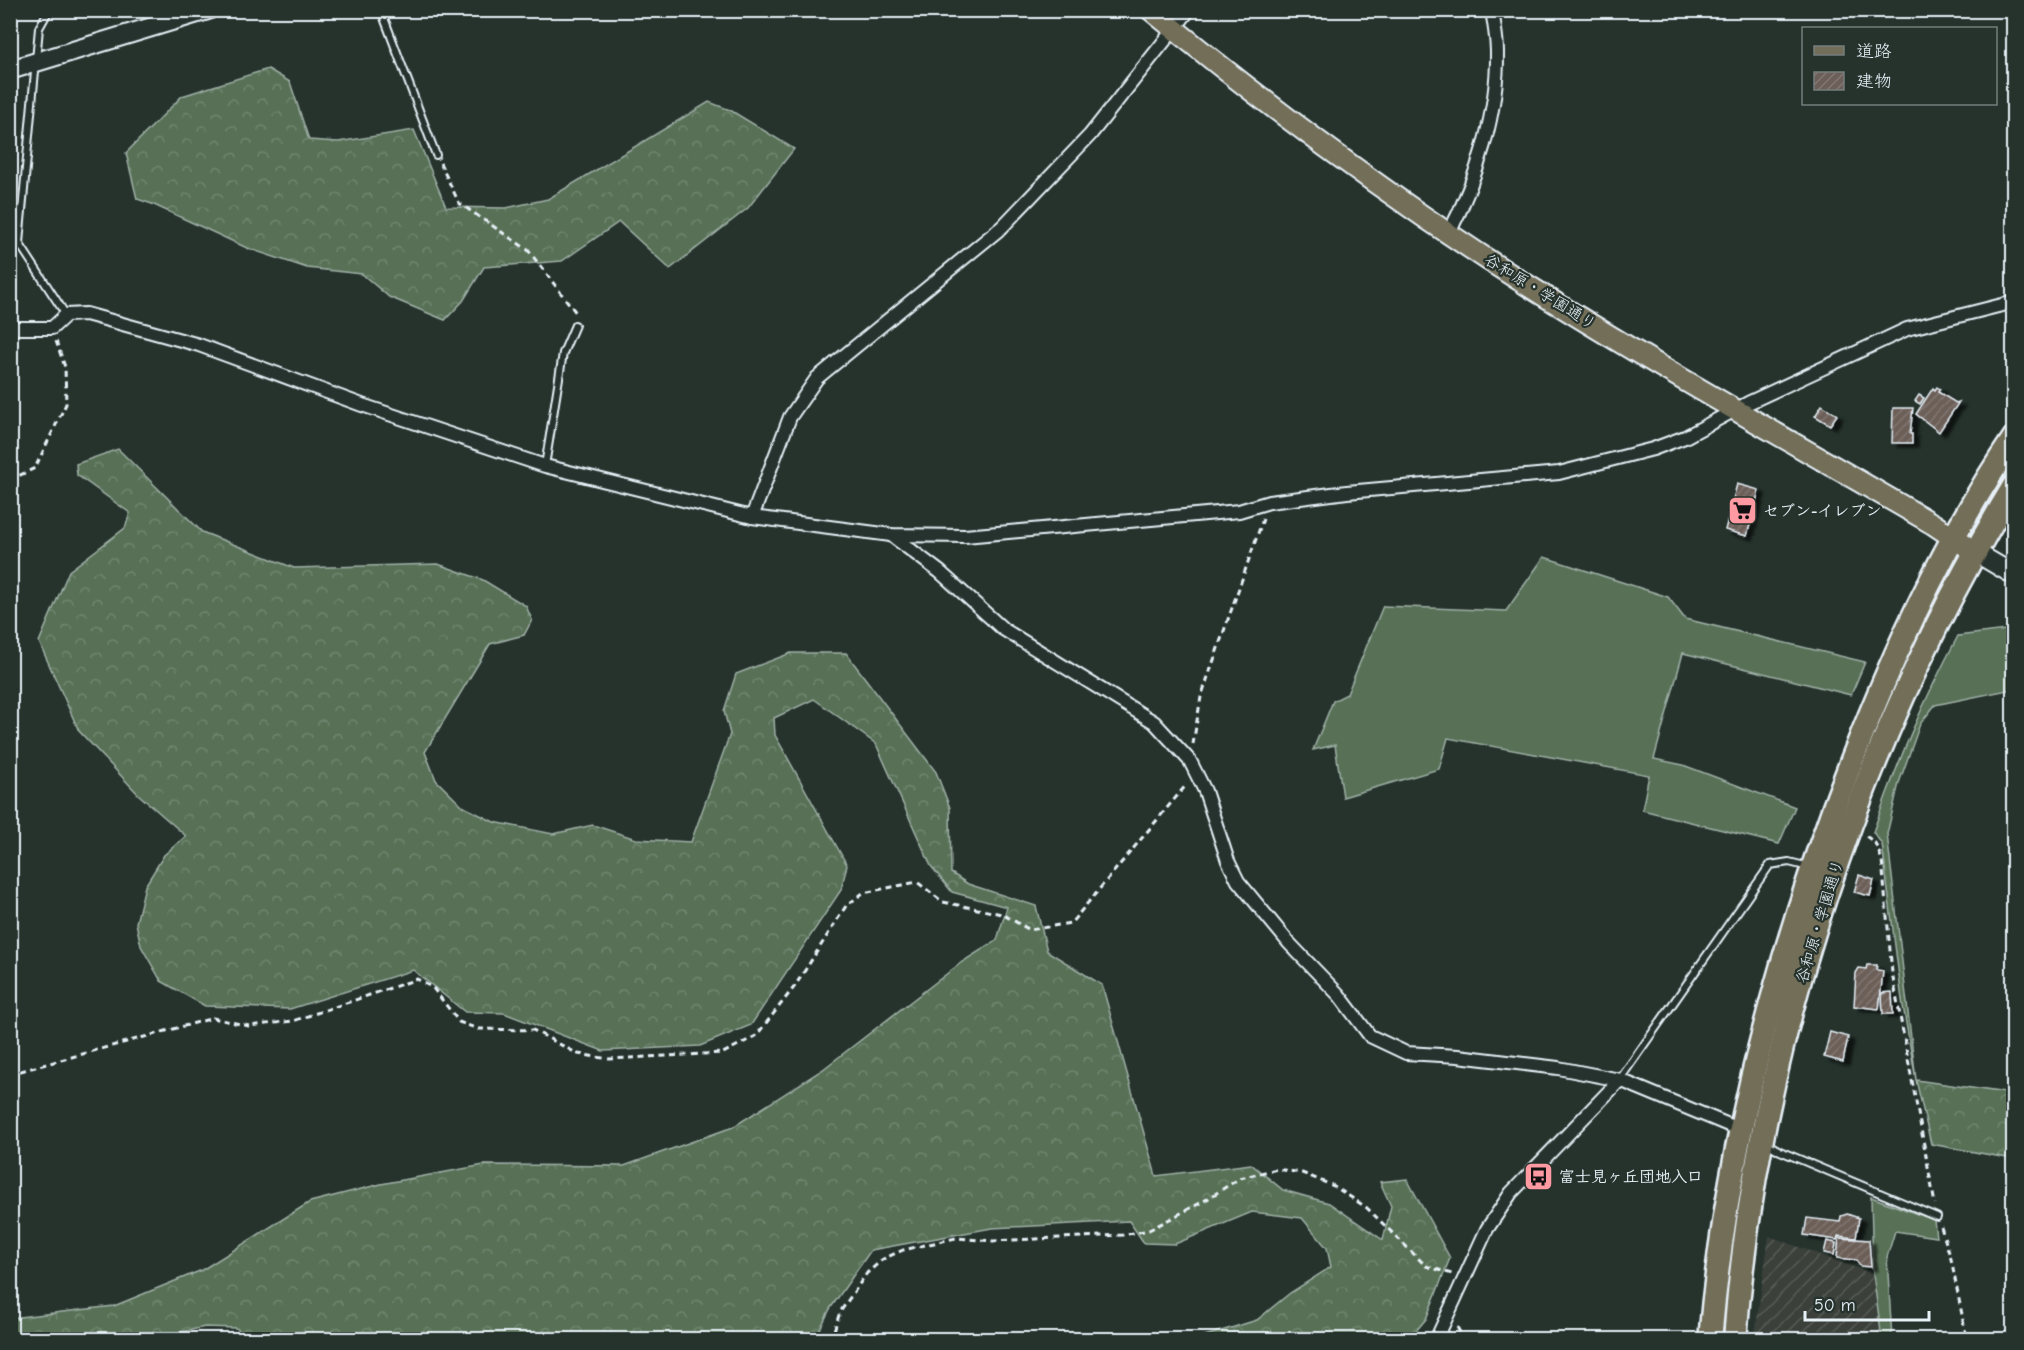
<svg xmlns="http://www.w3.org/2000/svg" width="2024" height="1350" font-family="'Comic Neue','Klee One',sans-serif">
	<defs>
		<pattern id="industrial-furrows" width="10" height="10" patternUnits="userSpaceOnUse" patternTransform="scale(1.5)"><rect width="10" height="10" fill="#3b403a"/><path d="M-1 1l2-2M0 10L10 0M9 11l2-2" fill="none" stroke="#575c57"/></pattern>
		<pattern id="forest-crowns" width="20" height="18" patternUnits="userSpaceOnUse" patternTransform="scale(1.5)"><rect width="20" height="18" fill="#587157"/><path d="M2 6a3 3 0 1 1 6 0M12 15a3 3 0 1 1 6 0" fill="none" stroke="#708670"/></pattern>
		<pattern id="building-hatch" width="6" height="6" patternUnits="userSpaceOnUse" patternTransform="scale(1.5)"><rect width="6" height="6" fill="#6c5f59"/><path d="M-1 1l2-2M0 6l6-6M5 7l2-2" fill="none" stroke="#817672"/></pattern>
		<filter id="shadow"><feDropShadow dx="6" dy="4" stdDeviation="1.5" flood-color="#0009"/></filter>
	</defs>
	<rect width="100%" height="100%" fill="#26332d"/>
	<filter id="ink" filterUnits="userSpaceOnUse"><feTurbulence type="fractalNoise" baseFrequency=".0167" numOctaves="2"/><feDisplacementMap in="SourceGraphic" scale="12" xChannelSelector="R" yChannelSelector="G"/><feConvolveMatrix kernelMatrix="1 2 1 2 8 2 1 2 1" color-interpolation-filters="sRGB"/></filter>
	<g filter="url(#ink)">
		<path fill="url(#industrial-furrows)" d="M1769,1236L1873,1274L1882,1339L1754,1340Z"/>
		<g fill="#587157" stroke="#a0b1a8" stroke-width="1.5">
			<path d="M1544,557L1668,597L1685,619L1865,662L1851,695L1683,653L1654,759L1683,765L1795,807L1779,844L1642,810L1649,775L1448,738L1439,769L1343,797L1335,745L1313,750L1333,701L1347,694L1383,606L1506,611Z"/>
			<path d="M2013,629V689L1935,705L1920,724L1899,783L1887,834L1916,1080L1902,1000L1882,844L1873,832C1898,761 1922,703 1958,636Z"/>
			<path d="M1871,1197L1934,1220L1936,1237L1895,1231L1887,1257L1892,1339H1882L1873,1274Z"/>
		</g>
		<g fill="url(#forest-crowns)" stroke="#a0b1a8" stroke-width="1.5">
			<path d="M268,69L290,82L309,140L338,142L414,130L446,207L506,208L548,199L709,102L730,110L794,149L748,208L670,269L619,222L562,261L484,267L463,301L445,320L389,297L362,274L307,268L247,248L152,204L137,199L126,153L182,96Z"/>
			<path d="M118,449L202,532L294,568L438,564L483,580L526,606L532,620L524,635L490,644L425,752L436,780L462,806L494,822L553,834L593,825L636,839L691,842L730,734L724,711L736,674L791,653H846L936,772L950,808L951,873L968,884L1036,906L1047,951L1102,985L1156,1176L1251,1164L1283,1190L1329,1203L1383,1240L1391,1206L1380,1182L1407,1179L1450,1258L1426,1319L1409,1339H1195L1257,1320L1290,1293L1331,1267L1327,1248L1302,1218L1252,1212L1175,1244L1144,1243L1129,1221L992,1228L871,1250L830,1309L815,1339L251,1340L236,1328L205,1327L149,1339H11V1318L114,1306L202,1270L310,1202L381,1184L484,1165L624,1166L733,1127L822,1070L962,962L997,940L1007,907L952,892L931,866L876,744L814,699L774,718L775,735L847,865L841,890L751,1025L700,1046L603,1051L504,1013L465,1012L413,970L290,1009L205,1006L161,981L141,946L136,923L145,886L164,855L186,836L139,795L79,731L39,642L69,571L125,528L130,513L77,475L76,464Z"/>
			<path d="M1916,1080L2013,1094V1159L1931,1144Z"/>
		</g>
		<g fill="url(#building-hatch)" stroke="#e8f1f8" stroke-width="1.5" filter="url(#shadow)">
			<path d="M1937,387L1940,389L1938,392L1956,403L1959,402L1939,432L1916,414L1933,388L1935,390Z"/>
			<path d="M1919,395L1924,398L1920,404L1915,401Z"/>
			<path d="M1822,405L1837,415L1830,425L1815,416Z"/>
			<path d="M1893,408H1913L1910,434H1912V443H1892Z"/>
			<path d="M1737,484L1759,490L1747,536L1725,530Z"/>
			<path d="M1859,875L1874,880L1870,896L1854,892Z"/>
			<path d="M1867,965H1877L1876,970L1883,971L1879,1009L1854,1006L1856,973L1859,968L1866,969Z"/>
			<path d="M1892,992L1893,1014H1883L1882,993Z"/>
			<path d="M1830,1032L1848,1037L1843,1062L1824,1057Z"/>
			<path d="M1847,1214L1859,1218L1856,1238L1838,1236L1837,1240L1804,1235L1807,1218L1840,1222L1841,1216Z"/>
			<path d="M1839,1238L1869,1240L1871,1267L1860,1266L1856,1260L1837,1258Z"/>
			<path d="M1827,1241L1836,1243L1834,1255L1824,1253Z"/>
		</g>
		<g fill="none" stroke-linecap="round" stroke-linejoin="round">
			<defs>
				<g id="lane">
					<path d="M381,10L436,155"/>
					<path d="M10,239L19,243L66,315"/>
					<path d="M19,243L39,28L49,10"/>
					<path d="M545,466L563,353L575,325"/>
					<path d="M1620,1079L1770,865L1789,862L1809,867"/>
					<path d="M1768,1144L1780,1151L1937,1217"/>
				</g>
				<g id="street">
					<path d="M1449,233C1477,179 1498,112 1497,52C1497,38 1494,24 1492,10"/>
					<path d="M10,328H52L66,315L86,314L199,345L362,405L545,466L752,517L891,535L965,536L1239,511L1269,502L1347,492L1559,473L1653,449L1685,437L1748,403L1907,329L2014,302"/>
					<path d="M752,517L790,417L817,378L1002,227L1090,135L1189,10"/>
					<path d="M891,535L940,572L1003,629L1154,722L1190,761L1205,791L1228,861L1238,881L1289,943L1339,995L1370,1036L1406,1053L1458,1056L1558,1068L1620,1080L1743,1131"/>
					<path d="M1436,1340L1487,1229L1511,1193L1620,1080"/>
				</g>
				<g id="secondary">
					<path d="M10,70L208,10"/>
					<path d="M1975,552L2014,575"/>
				</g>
				<path id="primary" d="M1151,10C1271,109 1396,202 1527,285C1660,369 1798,445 1933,524L1975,552"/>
				<g id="highway">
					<path d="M1710,1340C1727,1140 1779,947 1852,760C1895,649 1946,538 2014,438"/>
					<path d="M1735,1340C1756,1048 1862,735 2014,486"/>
				</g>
			</defs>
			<use href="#lane" stroke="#e8f1f8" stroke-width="10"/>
			<use href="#street" stroke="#e8f1f8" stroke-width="16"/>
			<use href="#secondary" stroke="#e8f1f8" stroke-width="22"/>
			<use href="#primary" stroke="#e8f1f8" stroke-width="24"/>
			<use href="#highway" stroke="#e8f1f8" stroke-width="27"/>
			<g stroke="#e8f1f8" stroke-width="3" stroke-dasharray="6 4.5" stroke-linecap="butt">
				<path d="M440,163L459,203L528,250L577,314"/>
				<path d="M10,480L35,468L66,404L65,367L56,341"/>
				<path d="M1193,744L1201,697L1263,519"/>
				<path d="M1866,836L1875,843L1882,860L1892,973L1935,1204"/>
				<path d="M10,1074L213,1018L249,1026L293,1021L417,979L433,988L459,1022L478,1029L533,1030L578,1054L609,1059L723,1053L756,1036L795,986L846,906L863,893L917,882L943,902L1002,914L1030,930L1071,923L1187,784"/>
				<path d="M1941,1227L1951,1259L1967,1340"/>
				<path d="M1457,1327L1464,1340"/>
				<path d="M831,1340L840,1312L867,1273L883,1259L903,1250L956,1238L993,1241L1123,1235L1149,1230L1204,1201L1240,1178L1277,1169L1302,1173L1334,1186L1367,1208L1426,1266L1452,1274"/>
			</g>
			<use href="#lane" stroke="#26332d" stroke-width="6"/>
			<use href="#street" stroke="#26332d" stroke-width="12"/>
			<use href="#secondary" stroke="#26332d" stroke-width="18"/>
			<use href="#primary" stroke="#726e59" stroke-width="20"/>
			<use href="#highway" stroke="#726e59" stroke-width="22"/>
		</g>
	</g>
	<defs>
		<symbol id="supermarket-square" viewBox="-11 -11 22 22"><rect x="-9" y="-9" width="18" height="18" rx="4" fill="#ff9aa2" stroke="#26332d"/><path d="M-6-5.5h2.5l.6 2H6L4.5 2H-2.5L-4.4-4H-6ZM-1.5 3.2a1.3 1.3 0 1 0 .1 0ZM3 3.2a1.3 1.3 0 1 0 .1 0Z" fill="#111"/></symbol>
		<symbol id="bus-square" viewBox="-11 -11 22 22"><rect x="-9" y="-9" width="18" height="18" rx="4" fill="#ff9aa2" stroke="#26332d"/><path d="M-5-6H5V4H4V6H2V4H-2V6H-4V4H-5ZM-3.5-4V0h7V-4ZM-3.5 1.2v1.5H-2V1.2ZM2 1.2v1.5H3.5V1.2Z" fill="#111"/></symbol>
	</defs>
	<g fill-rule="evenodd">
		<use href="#supermarket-square" x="1726" y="494" width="33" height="33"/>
		<use href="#bus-square" x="1522" y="1160" width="33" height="33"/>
	</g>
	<g text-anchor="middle" stroke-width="4.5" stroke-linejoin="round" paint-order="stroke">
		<g font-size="16" fill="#e8f1f8" stroke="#26332d">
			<text transform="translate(1541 291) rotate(32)" y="6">谷和原・学園通り</text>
			<text transform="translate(1819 921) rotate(-73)" y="6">谷和原・学園通り</text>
		</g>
		<g font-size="16" font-weight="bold" fill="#e8f1f8" stroke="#26332d" text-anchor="start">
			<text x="1763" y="516">セブン-イレブン</text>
			<text x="1559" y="1182">富士見ヶ丘団地入口</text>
		</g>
	</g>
	<rect width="2024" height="1350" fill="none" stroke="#26332d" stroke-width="36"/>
	<rect x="18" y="18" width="1988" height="1314" fill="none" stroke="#e8f1f8" stroke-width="2" filter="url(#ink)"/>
	<rect x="1802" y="27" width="195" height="78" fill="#26332d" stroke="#747f7e" stroke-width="1.5"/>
	<rect x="1814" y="46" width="30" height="9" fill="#726e59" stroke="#747f7e" stroke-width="1.5"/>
	<text x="1856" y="57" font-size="18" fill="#e8f1f8">道路</text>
	<rect x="1814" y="72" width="30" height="18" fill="url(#building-hatch)" stroke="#747f7e" stroke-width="1.5"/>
	<text x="1856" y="87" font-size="18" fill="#e8f1f8">建物</text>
	<path d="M1805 1311v9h124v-9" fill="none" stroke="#e8f1f8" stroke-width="3"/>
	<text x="1814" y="1311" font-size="18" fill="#e8f1f8" stroke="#26332d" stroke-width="4.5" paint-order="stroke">50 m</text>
</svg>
